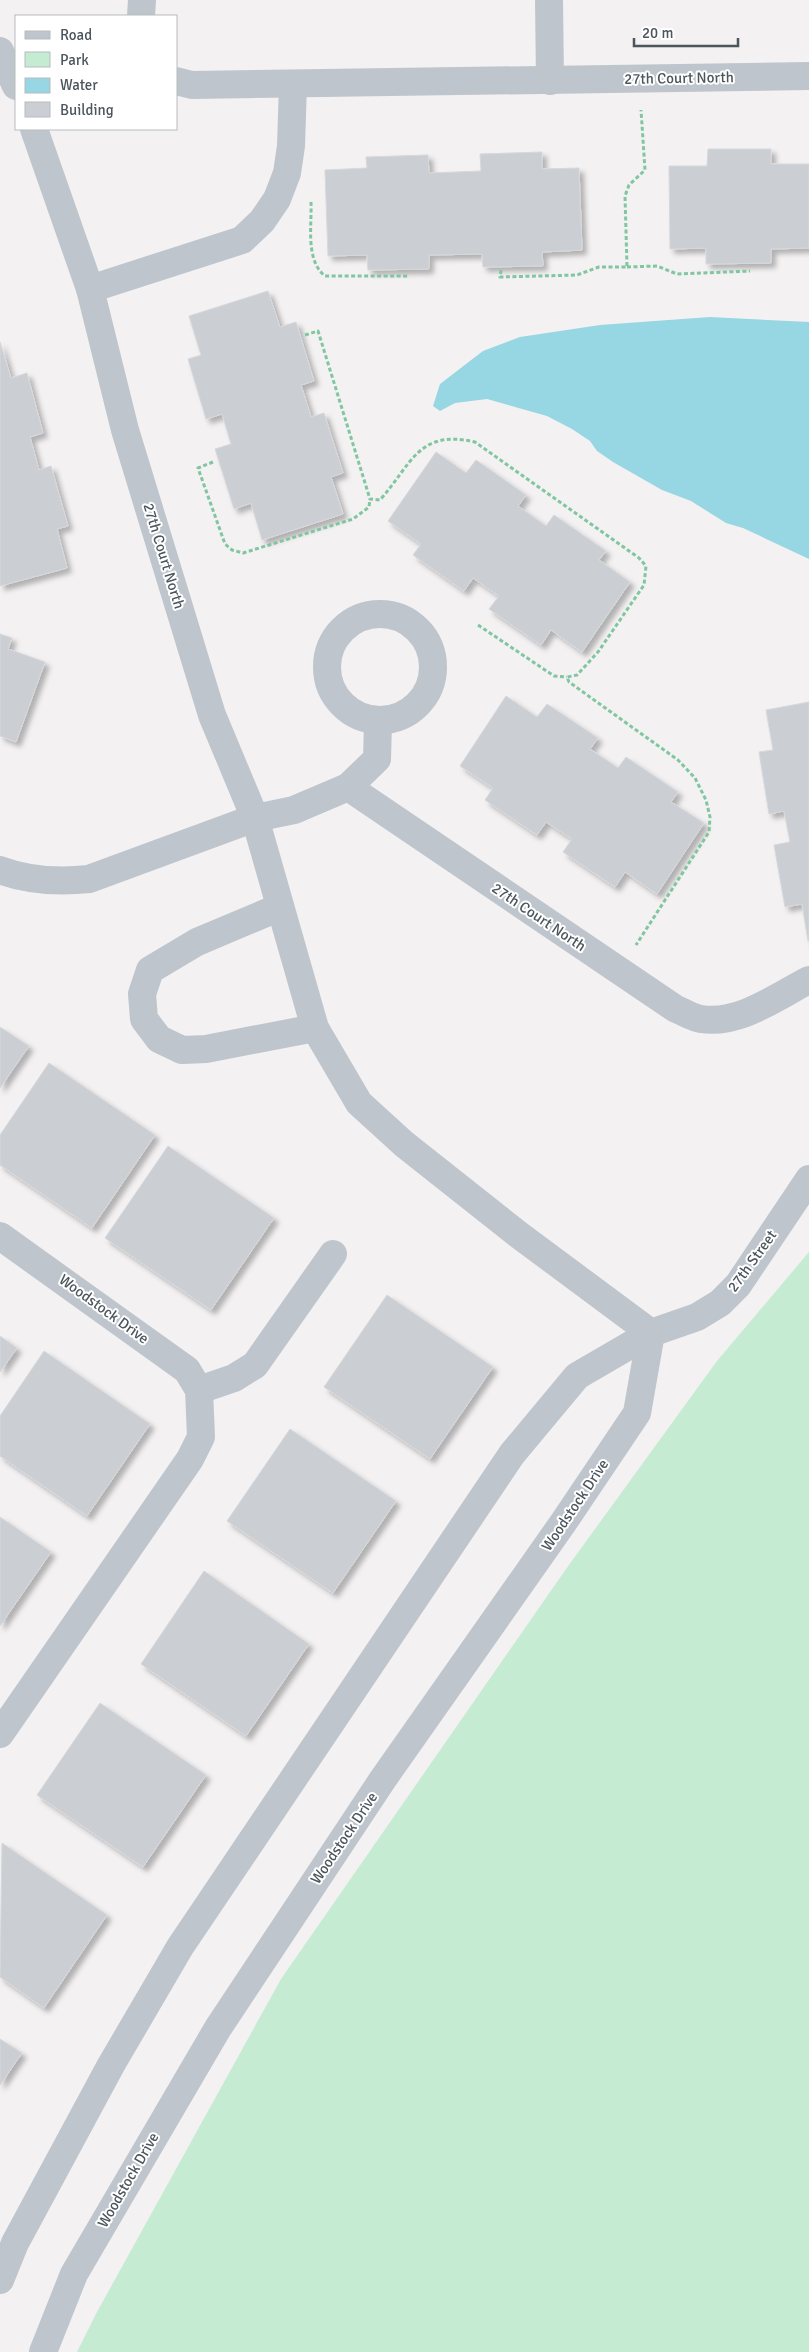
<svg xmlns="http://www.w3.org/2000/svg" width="809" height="2352" font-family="Signika,sans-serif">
	<defs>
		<filter id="shadow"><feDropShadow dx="4.5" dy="4.5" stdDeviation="2.5" flood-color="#0004"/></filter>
	</defs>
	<rect width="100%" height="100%" fill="#f3f1f1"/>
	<path fill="#c5ebd3" d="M809,1252V2352H77L97,2312L281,1979L566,1569L717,1361Z"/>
	<path fill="#97d6e3" d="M710,317L809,322V559L743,528L726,523L691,501L662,490L613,462L597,451L590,441L572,429L547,416L487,399L455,403L440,411L433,406L440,384L483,351L520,337L600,325Z"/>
	<g fill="#cbced3" stroke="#d6d8db" filter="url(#shadow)">
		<path d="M708,149H771V164H809V248L771,249V263L706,264V248L670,249L669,166H707Z"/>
		<path d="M542,152V169L579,168L582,250L542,252L543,266L483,267L482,254L429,255V269L368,270L367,255L328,256L325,170L367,168L366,157L428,155L429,173L481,171L480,154Z"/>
		<path d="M268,291L280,327L296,322L314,381L301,385L311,417L324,413L343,473L331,477L343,514L262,540L251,503L234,509L215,449L231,444L222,414L206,419L188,359L201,355L189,316Z"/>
		<path d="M0,342L11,378L27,373L43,433L30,437L39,470L51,466L68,526L57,529L67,568L0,586Z"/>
		<path d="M436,452L466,473L476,460L526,495L518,506L546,526L554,515L606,551L599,560L630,582L582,652L551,630L541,645L489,609L499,596L473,578L464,591L413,555L421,544L388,521Z"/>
		<path d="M0,634L12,638L8,649L45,662L16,742L0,736Z"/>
		<path d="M506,696L537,717L547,704L598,738L590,749L618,768L626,757L678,792L671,802L704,823L657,894L625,872L615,887L563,852L572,839L546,822L537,835L485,800L493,788L460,766Z"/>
		<path d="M809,702V941H808L802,904L785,907L774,845L790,842L784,811L769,814L759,752L773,750L766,710Z"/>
		<path d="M0,1027L29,1046L0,1088Z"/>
		<path d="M49,1063L155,1135L92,1228L0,1165V1135Z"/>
		<path d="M168,1146L274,1218L211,1310L105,1238Z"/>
		<path d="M387,1295L493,1367L430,1459L324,1387Z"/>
		<path d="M0,1336L17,1348L0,1372Z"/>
		<path d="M44,1351L150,1424L87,1516L0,1456V1416Z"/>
		<path d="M290,1429L396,1501L333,1593L227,1521Z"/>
		<path d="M0,1517L51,1552L0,1626Z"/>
		<path d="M204,1571L309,1644L246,1736L141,1664Z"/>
		<path d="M100,1703L206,1775L143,1867L37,1795Z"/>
		<path d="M2,1843L107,1915L44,2008L0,1977Z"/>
		<path d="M0,2039L22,2053L0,2085Z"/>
	</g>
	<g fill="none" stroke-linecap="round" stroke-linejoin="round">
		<g stroke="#80c6a1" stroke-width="3" stroke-dasharray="4 2.5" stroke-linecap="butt">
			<path d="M311,202C312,225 305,260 325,276H408"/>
			<path d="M627,267L657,266L677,274L750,271"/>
			<path d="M501,270L500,277L577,275L599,267H627L625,196L629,185L645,170L641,110"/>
			<path d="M305,335L318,331L370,499L380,500C412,464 418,429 475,442L639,558L646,566L644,585L598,652L577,675L567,677L569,682L678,760L695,778L706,800L710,817L709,832L636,945"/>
			<path d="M213,462L198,468L225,544L232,550L243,553L353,519L369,507L370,499"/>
			<path d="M478,625L554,676L567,677"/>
		</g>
		<g stroke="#bec5cc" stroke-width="28">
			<path d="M549,0L550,81"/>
			<path d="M141,16L142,0"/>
			<path d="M0,51L16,86"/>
			<path d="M176,81L192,85L809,76"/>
			<path d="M34,129L90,289L125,430L212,715L255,818L315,1028L359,1103L404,1144L519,1235L651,1333"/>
			<path d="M90,289L242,240L262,221L277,199L287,173L291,146L293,84"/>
			<circle cx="380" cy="667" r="53"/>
			<path d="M348,787L676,1009C684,1012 693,1018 701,1019C739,1025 776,997 809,980"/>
			<path d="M0,870C29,881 59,882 89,879L255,818L294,810L348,787L377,759L378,722"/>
			<path d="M280,907L197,942L150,970L142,994L144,1019L159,1039L182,1050L206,1049L315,1028"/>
			<path d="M0,1236L187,1370L199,1390L201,1437L190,1459L0,1734"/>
			<path d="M199,1390L234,1378L255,1365L333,1254"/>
			<path d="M0,2280L15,2243L111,2065L180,1947L512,1454L577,1376L651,1333L697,1317L720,1303L738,1285L809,1179"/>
			<path d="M43,2352L74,2274L218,2028L383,1779L563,1523L637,1413L651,1333"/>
		</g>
	</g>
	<g text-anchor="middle" stroke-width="4" stroke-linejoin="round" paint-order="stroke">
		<g font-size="15" fill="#4b555c" stroke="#fff">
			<text transform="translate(679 78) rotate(-1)" y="5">27th Court North</text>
			<text transform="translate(164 556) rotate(73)" y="5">27th Court North</text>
			<text transform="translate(539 917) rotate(34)" y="5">27th Court North</text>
			<text transform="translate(752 1261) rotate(-54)" y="5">27th Street</text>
			<text transform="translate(104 1309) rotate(36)" y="5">Woodstock Drive</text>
			<text transform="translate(575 1505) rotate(-56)" y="5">Woodstock Drive</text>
			<text transform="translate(344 1838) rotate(-56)" y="5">Woodstock Drive</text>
			<text transform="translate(128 2180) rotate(-60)" y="5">Woodstock Drive</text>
		</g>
	</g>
	<rect x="15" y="15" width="162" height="115" fill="#ffffff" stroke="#b7bbbe"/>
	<rect x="25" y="31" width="25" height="8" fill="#bec5cc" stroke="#b7bbbe"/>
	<text x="60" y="40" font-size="15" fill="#4b555c">Road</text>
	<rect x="25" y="52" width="25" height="15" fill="#c5ebd3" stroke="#b7bbbe"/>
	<text x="60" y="65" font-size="15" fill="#4b555c">Park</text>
	<rect x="25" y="78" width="25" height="15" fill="#97d6e3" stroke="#b7bbbe"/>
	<text x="60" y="90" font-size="15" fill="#4b555c">Water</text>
	<rect x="25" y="102" width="25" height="15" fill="#cbced3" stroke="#b7bbbe"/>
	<text x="60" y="115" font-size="15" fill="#4b555c">Building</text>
	<path d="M634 38v8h104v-8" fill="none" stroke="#4b555c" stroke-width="2.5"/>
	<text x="642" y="38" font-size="15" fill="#4b555c" stroke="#ffffff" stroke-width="4" paint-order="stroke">20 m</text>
</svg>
